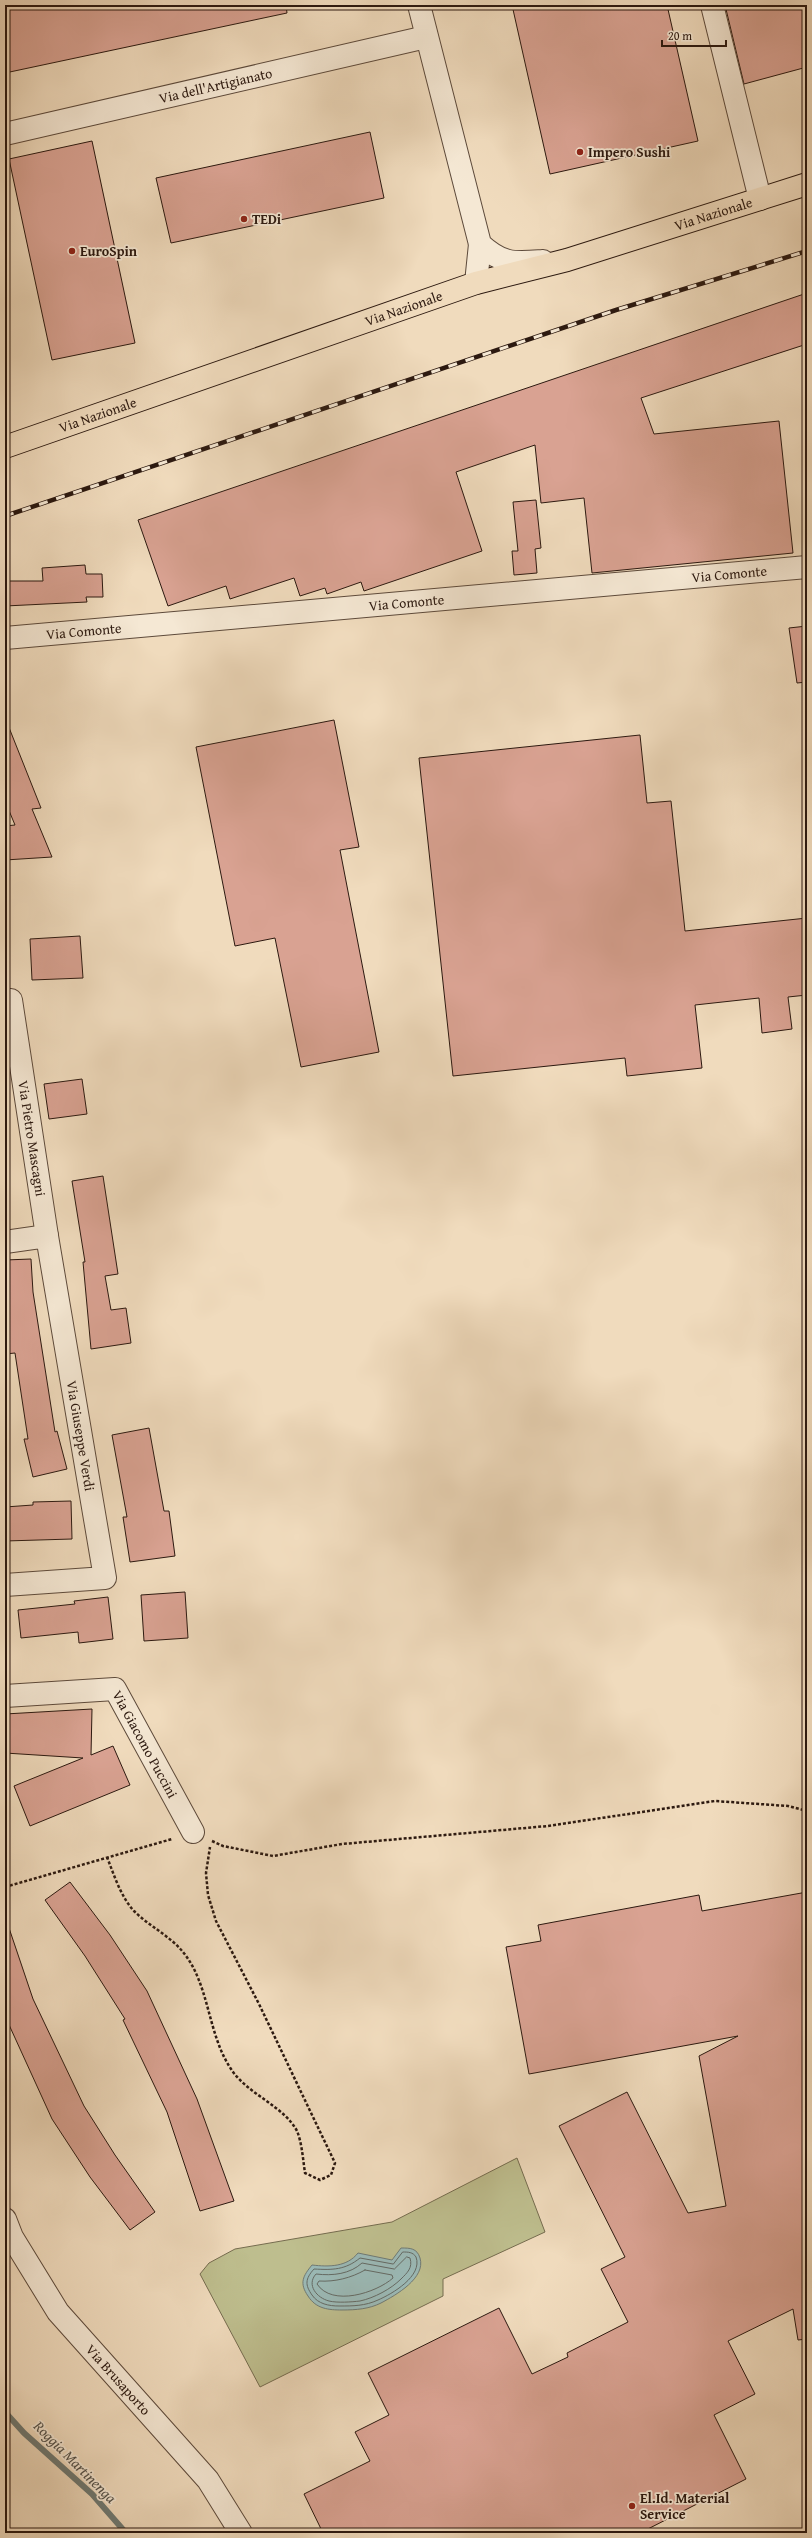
<svg xmlns="http://www.w3.org/2000/svg" width="812" height="2538" font-family="'Gentium Book Plus',serif">
	<rect width="100%" height="100%" fill="#f0dbbd"/>
	<filter id="stains"><feTurbulence type="fractalNoise" baseFrequency=".005" numOctaves="4"/><feColorMatrix values="0 0 0 0 .2 0 0 0 0 .09 0 0 0 0 .02 0 0 0 .5 -.17"/></filter>
	<radialGradient id="worn" r=".72"><stop offset=".6" stop-color="#630" stop-opacity="0"/><stop offset="1" stop-color="#630" stop-opacity=".3"/></radialGradient>
	<path fill="#bebe8e" stroke="#756c4f" d="M517,2158L545,2232L443,2279V2296L260,2387L200,2274L209,2263L235,2249L392,2222Z"/>
	<path fill="#9bbab7" stroke="#6f7a74" d="M401,2248C410,2248 417,2248 420,2258C426,2278 396,2295 381,2303C369,2309 356,2310 342,2310C329,2310 316,2309 308,2296C299,2283 303,2276 312,2265C329,2267 347,2267 358,2253L392,2260Z"/>
	<g fill="none" stroke-linecap="round" stroke-linejoin="round">
		<g stroke="#646a64" stroke-width="1">
			<path d="M403,2252C408,2252 413,2252 416,2257C423,2276 392,2294 378,2300C365,2306 353,2306 339,2306C329,2306 318,2304 312,2295C305,2285 305,2279 314,2269C333,2270 345,2270 360,2258L393,2264Z"/>
			<path d="M407,2257L410,2258C413,2268 407,2273 401,2279C391,2289 374,2298 360,2301C352,2302 337,2303 329,2301C317,2298 306,2285 316,2274C333,2276 350,2274 362,2263L394,2269Z"/>
			<path d="M365,2270L392,2275L393,2278C376,2293 332,2307 317,2284L319,2281C335,2282 351,2278 365,2270Z"/>
		</g>
		<path stroke="#6f7a74" stroke-width="6" d="M5,2412L24,2433L92,2494L126,2533"/>
	</g>
	<g fill="#d9a292" stroke="#2c1910">
		<path d="M5,5H286L287,13L5,73Z"/>
		<path d="M512,5H667L698,141L550,174Z"/>
		<path d="M725,5H807V67L744,84Z"/>
		<path d="M370,132L384,198L171,243L156,178Z"/>
		<path d="M92,141L135,343L52,360L9,159Z"/>
		<path d="M807,293V344L641,398L654,434L779,421L793,553L592,573L584,498L541,503L535,445L456,472L482,551L364,591L361,582L327,594L325,588L300,596L294,578L230,599L226,586L168,606L138,520Z"/>
		<path d="M536,500L541,548L535,549L537,573L514,575L512,551H518L513,502Z"/>
		<path d="M85,565L86,574H102L103,597H86L87,602L5,606V581H43L42,568Z"/>
		<path d="M807,626V682L797,683L789,628Z"/>
		<path d="M6,720L41,808L32,809L52,857L5,860V826L15,825L5,801Z"/>
		<path d="M334,720L359,847L340,850L379,1052L301,1067L275,938L235,946L196,747Z"/>
		<path d="M640,735L647,803L671,801L685,931L807,918V995L788,997L792,1029L762,1033L759,998L695,1005L702,1068L627,1076L625,1058L453,1076L419,758Z"/>
		<path d="M80,936L83,978L32,980L30,939Z"/>
		<path d="M82,1079L87,1114L49,1119L44,1084Z"/>
		<path d="M103,1176L118,1274L105,1276L111,1310L126,1308L131,1343L91,1349L83,1262H85L72,1181Z"/>
		<path d="M31,1259L33,1292L55,1432L57,1431L67,1469L33,1477L24,1439H28L15,1353L5,1354V1260Z"/>
		<path d="M149,1428L164,1511H169L175,1556L130,1562L123,1517H127L112,1435Z"/>
		<path d="M71,1501L72,1539L5,1541V1507L33,1505V1502Z"/>
		<path d="M185,1592L188,1638L144,1641L141,1595Z"/>
		<path d="M108,1597L113,1639L79,1643L78,1632L21,1638L18,1610L75,1604L74,1601Z"/>
		<path d="M92,1709L91,1755L113,1746L130,1785L30,1826L14,1786L83,1758L5,1753V1714Z"/>
		<path d="M70,1882L110,1935L147,1991L197,2099L234,2201L200,2211L167,2112L123,2020L125,2019L85,1956L45,1900Z"/>
		<path d="M807,1892V2339L798,2340L793,2309L728,2341L755,2394L714,2415L746,2479L640,2533H323L304,2494L370,2461L355,2432L389,2415L368,2373L499,2308L532,2374L568,2357L567,2353L628,2322L601,2269L625,2257L559,2126L627,2092L688,2213L726,2206L699,2056L738,2036L529,2074L506,1947L541,1941L538,1925L699,1895L702,1911Z"/>
		<path d="M5,1925H8L33,1999L84,2106L115,2155L155,2212L130,2230L90,2177L52,2119L5,2016Z"/>
	</g>
	<g fill="none" stroke-linecap="round" stroke-linejoin="round">
		<defs>
			<g id="minor">
				<path d="M419,5L480,244C503,265 514,263 543,261"/>
				<path d="M712,5L760,199"/>
				<path id="s1" d="M5,134L426,37"/>
				<path d="M476,283L480,244"/>
				<path id="s2" d="M5,638L807,567"/>
				<path id="s3" d="M5,1000H11L47,1236"/>
				<path id="s4" d="M5,1242L47,1236L105,1578L5,1585"/>
				<path id="s5" d="M5,1696L115,1689L193,1832"/>
				<path id="s6" d="M5,2219L12,2237L58,2312L208,2480L241,2533"/>
			</g>
			<g id="major">
				<path id="s7" d="M5,447L476,283L567,260L807,184"/>
			</g>
		</defs>
		<use href="#minor" stroke="#5d4a3b" stroke-width="24"/>
		<use href="#major" stroke="#2c1910" stroke-width="24"/>
		<g stroke="#2c1910" stroke-width="2.5" stroke-dasharray="3 2" stroke-linecap="butt">
			<path d="M212,1841L223,1846L273,1856L342,1844L548,1826L715,1801L788,1806L807,1811"/>
			<path d="M107,1857C114,1875 121,1897 134,1911C149,1926 170,1936 183,1952C210,1985 207,2033 231,2069C247,2094 284,2106 297,2131C302,2143 303,2160 305,2173L320,2180L331,2175L335,2163L259,2004L216,1921L208,1895L206,1873L210,1847"/>
			<path d="M5,1887L172,1839"/>
		</g>
		<use href="#minor" stroke="#f5e8d4" stroke-width="22"/>
		<use href="#major" stroke="#f0dbbd" stroke-width="22"/>
		<defs>
			<path id="rail" d="M5,516L616,310L807,251"/>
		</defs>
		<use href="#rail" stroke="#2c1910" stroke-width="4.5"/>
		<use href="#rail" stroke="#f5e8d4" stroke-width="3" stroke-dasharray="9" stroke-linecap="butt"/>
	</g>
	<g fill="#8f2418" stroke="#f5e8d4" stroke-width="1.5">
		<circle cx="580" cy="152" r="4"/>
		<circle cx="244" cy="219" r="4"/>
		<circle cx="72" cy="251" r="4"/>
		<circle cx="632" cy="2506" r="4"/>
	</g>
	<g text-anchor="middle" stroke-width="3.5" stroke-linejoin="round" paint-order="stroke">
		<g font-size="14" fill="#2c1910" stroke="#f5e8d4">
			<text dy="5" stroke="none"><textPath href="#s1" startOffset="216">Via dell'Artigianato</textPath></text>
			<text dy="5" stroke="none"><textPath href="#s7" startOffset="746">Via Nazionale</textPath></text>
			<text dy="5" stroke="none"><textPath href="#s7" startOffset="422">Via Nazionale</textPath></text>
			<text dy="5" stroke="none"><textPath href="#s7" startOffset="98">Via Nazionale</textPath></text>
			<text dy="5" stroke="none"><textPath href="#s2" startOffset="727">Via Comonte</textPath></text>
			<text dy="5" stroke="none"><textPath href="#s2" startOffset="403">Via Comonte</textPath></text>
			<text dy="5" stroke="none"><textPath href="#s2" startOffset="79">Via Comonte</textPath></text>
			<text dy="5" stroke="none"><textPath href="#s3" startOffset="146">Via Pietro Mascagni</textPath></text>
			<text dy="5" stroke="none"><textPath href="#s4" startOffset="245">Via Giuseppe Verdi</textPath></text>
			<text dy="5" stroke="none"><textPath href="#s5" startOffset="173">Via Giacomo Puccini</textPath></text>
			<text dy="5" stroke="none"><textPath href="#s6" startOffset="198">Via Brusaporto</textPath></text>
		</g>
		<g font-size="14" font-weight="bold" fill="#2c1910" stroke="#f5e8d4" text-anchor="start">
			<text x="588" y="157">Impero Sushi</text>
			<text x="252" y="224">TEDi</text>
			<text x="80" y="256">EuroSpin</text>
			<text x="640" y="2503">El.Id. Material<tspan x="640" dy="16">Service</tspan></text>
		</g>
		<g font-size="15" font-style="italic" fill="#53514a" stroke="#f5e8d4">
			<text transform="translate(75 2462) rotate(45)" y="5">Roggia Martinenga</text>
		</g>
	</g>
	<rect width="812" height="2538" fill="none" stroke="#f0dbbd" stroke-width="20"/>
	<rect x="6" y="6" width="800" height="2526" fill="none" stroke="#2c1910" stroke-width="2"/>
	<rect x="10" y="10" width="792" height="2518" fill="none" stroke="#2c1910"/>
	<path d="M662 40v6h64v-6" fill="none" stroke="#2c1910" stroke-width="2"/>
	<text x="668" y="40" font-size="12" fill="#2c1910" stroke="#f5e8d4" stroke-width="3" paint-order="stroke">20 m</text>
	<rect width="100%" height="100%" filter="url(#stains)"/>
	<rect width="100%" height="100%" fill="url(#worn)"/>
</svg>
